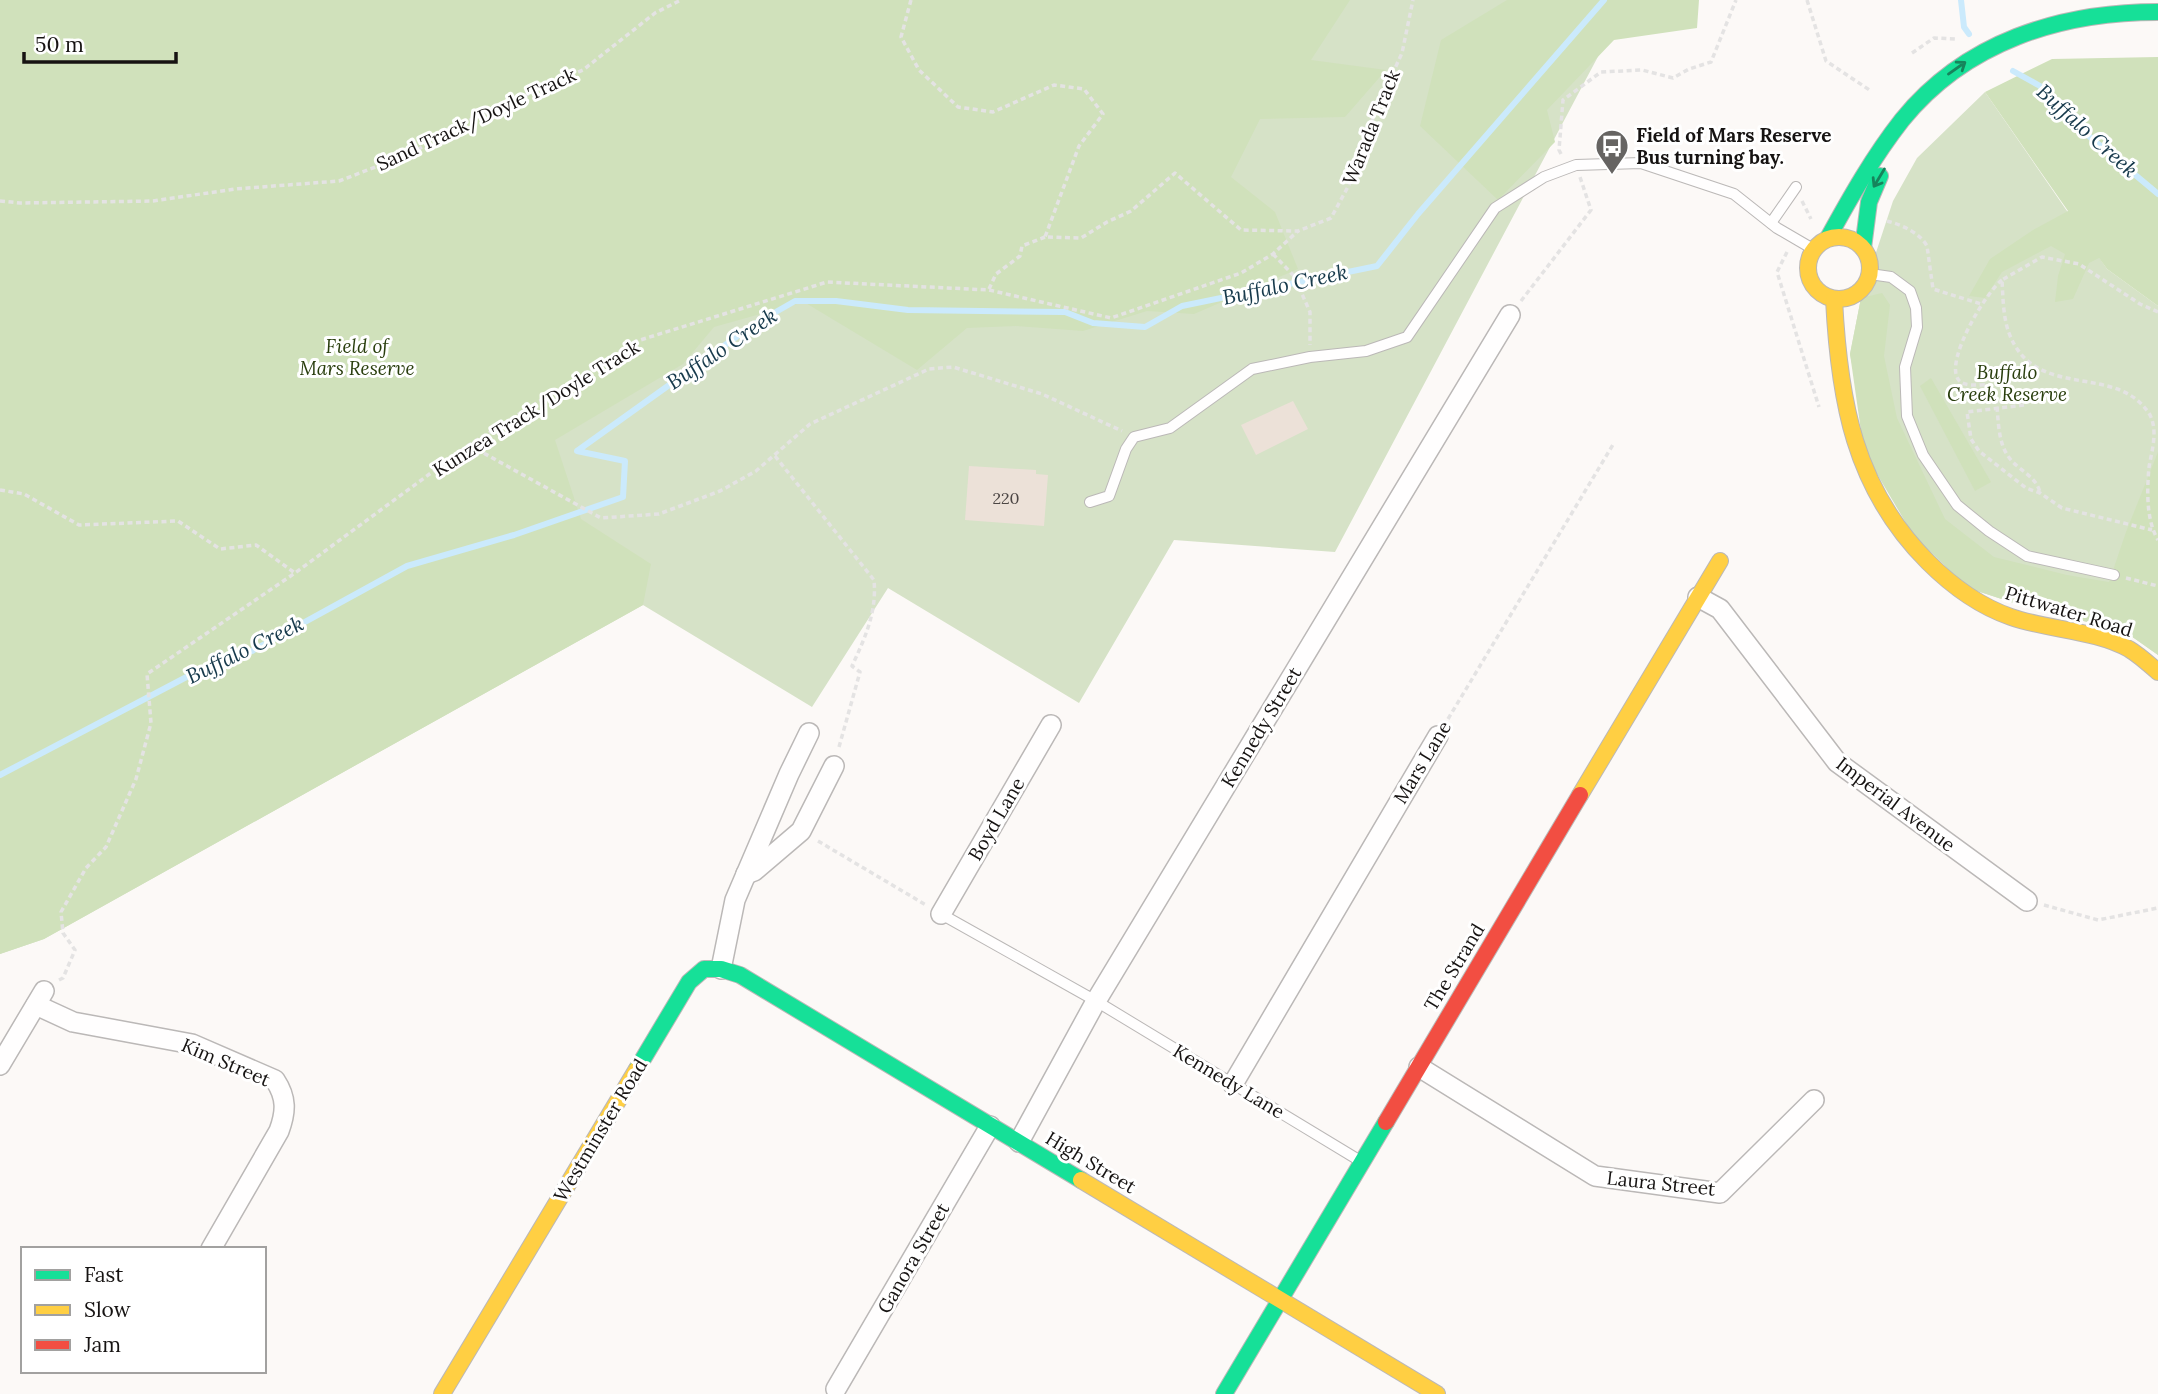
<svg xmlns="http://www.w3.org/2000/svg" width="2158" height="1394" font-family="Lora,serif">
	<rect width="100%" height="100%" fill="#fcf9f7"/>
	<g fill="#d6e2c7">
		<path d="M0,0H1628L1335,552L1174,540L1079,703L888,588L812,707L643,605L44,939L0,954Z"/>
		<path d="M1985,92L2107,269L2158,306V655L2124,631L2023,606L1968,588L1857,389L1850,354L1861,298L1893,201L1917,158Z"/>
	</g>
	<g fill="#d0e1bb">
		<path d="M0,0H1350L1311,60L1386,70L1345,117L1260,119L1231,177L1275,212L1298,269L1194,314L1147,311L1083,331L1016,326L967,328L917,370L804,302L714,327L683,364L555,440L581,519L651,564L643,605L44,939L0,954Z"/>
		<path d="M1507,0H1699L1697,28L1614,40L1547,110L1555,142L1498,200L1420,126L1441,40Z"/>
		<path d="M2158,57V306L2107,269L2099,258L2089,263L2073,299L2055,302L2058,276L2065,254L2051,246L2002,272L1985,298L1969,296L1990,259L2033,230L2068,211L1985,92L2052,59Z"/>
		<path d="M1882,293L1890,305L1884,356L1897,418L1945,519L1994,557L2067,575L2109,582L2126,532L2158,452V655L2124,631L2023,606L1968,588L1913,535L1864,452L1850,354L1861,298Z"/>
		<path d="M1931,378L1991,482L1975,491L1920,386Z"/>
	</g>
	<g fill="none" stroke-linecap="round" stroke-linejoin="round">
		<g stroke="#cbeafc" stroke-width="6">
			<path d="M1961,0L1964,27L1969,34"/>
			<path d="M2013,71L2040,86L2072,122L2158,194"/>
			<path d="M0,775L196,672L252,651L407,566L514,535L623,497L625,461L577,451L753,325L795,301H836L908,310L1065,312L1093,323L1145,327L1182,306L1377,266L1418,214L1604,0"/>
		</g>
	</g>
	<g fill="#ece1d8">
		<path d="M1293,401L1308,429L1256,455L1241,425Z"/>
		<path d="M969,466L1036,470V474L1048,475L1044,526L965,520Z"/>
	</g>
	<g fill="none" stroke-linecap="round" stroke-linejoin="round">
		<defs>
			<g id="lane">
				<path d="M1771,223L1796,187"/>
				<path d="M1870,274L1891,277L1910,291L1916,308L1917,327L1905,367L1907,416L1923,455L1957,505L1989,531L2027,556L2114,575"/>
				<path d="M1090,502L1109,496L1126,449L1134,437L1170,428L1252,369L1310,357L1366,351L1407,337L1495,208L1544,177L1576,165L1641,163L1734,194L1777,228L1813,249"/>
				<path d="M941,914L1096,1001L1362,1162"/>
			</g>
			<g id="street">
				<path d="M1698,597L1720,609L1837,762L2027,901"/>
				<path d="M746,874L754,871L801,831L834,766"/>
				<path d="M941,914L1051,725"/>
				<path d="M721,969L735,900L789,774L809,733"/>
				<path d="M36,1005L73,1022L192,1044L275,1080C287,1098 286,1112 279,1131L211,1249"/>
				<path d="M0,1065L44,991"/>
				<path d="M1419,1067L1595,1176L1720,1193L1814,1100"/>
				<path d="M1233,1084L1438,736"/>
				<path d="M1019,1142L1096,1001L1510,315"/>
				<path d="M836,1389L990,1126"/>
			</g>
			<g id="fast">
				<path d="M1828,238C1850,198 1873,157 1902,120C1965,42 2060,12 2158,12"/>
				<path d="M1863,248L1869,202L1880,176"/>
				<path d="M637,1069L689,982L704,969H721L740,975L1081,1180"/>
				<path d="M1224,1394L1386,1122"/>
			</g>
			<g id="slow">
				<circle cx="1839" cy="268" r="31"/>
				<path d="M1834,299C1839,400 1854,488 1928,562C1952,586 1979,606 2011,617C2048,630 2095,630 2129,649C2139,655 2149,664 2158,672"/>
				<path d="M1580,795L1720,561"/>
				<path d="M1081,1180L1437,1394"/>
				<path d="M442,1394L637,1069"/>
			</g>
			<path id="jam" d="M1386,1122L1580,795"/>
		</defs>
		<use href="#lane" stroke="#bbb8b7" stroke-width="12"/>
		<use href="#street" stroke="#bbb8b7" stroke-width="22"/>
		<use href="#fast" stroke="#bbb8b7" stroke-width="18"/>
		<use href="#slow" stroke="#bbb8b7" stroke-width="18"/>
		<use href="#jam" stroke="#bbb8b7" stroke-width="18"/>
		<g stroke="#e4e3e3" stroke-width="3.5" stroke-dasharray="5 3.5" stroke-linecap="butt">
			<path d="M911,0L901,37L919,70L958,107L993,112L1054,85L1084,89L1103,114L1079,146L1045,237L1081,238L1107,222L1131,211L1175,173L1241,230L1298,231L1331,218L1356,172L1374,114L1402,53L1413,0"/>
			<path d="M1807,0L1826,61L1871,91"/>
			<path d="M1912,53L1934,38L1957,39"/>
			<path d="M1561,154L1559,150L1563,100L1601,72L1642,70L1673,78L1689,69L1711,62L1736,0"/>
			<path d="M0,201L20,203L153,201L235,189L339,181L412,153L459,125L583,70L655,13L681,0"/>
			<path d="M1802,201L1811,219"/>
			<path d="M1887,221C1902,225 1920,233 1927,246L1933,289L1981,304"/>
			<path d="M1787,252L1777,272L1819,407"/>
			<path d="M1273,254L1294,276L1310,312V345"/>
			<path d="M2002,280C1986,292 1945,360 1958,379C1963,388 1980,384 1989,385L1995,391C1999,411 1996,439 2008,456C2017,470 2037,476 2040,493"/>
			<path d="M989,289L996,274L1020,256L1022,246L1045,237"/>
			<path d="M1521,301L1591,210L1580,177"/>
			<path d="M2158,312L2140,304L2079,264L2042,257L2002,280C2003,297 2003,317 2009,333C2035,403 2117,361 2150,415C2158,431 2152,450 2149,467C2147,490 2146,520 2158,540"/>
			<path d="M2024,405L1967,412L1971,439L1979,451L2026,488L2040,493L2062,508L2152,530"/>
			<path d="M469,445L601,518L659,514L720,491L756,471L810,424L929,369L953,367L1042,394L1122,431"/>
			<path d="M775,456L874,580C877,612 865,638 852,666L860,672L839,747"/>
			<path d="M0,490L24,494L79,525L178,521L220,549L256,545L295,573"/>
			<path d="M2126,578L2158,586"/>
			<path d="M1448,719L1614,443"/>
			<path d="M818,841L926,905"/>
			<path d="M2044,905L2098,920L2158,908"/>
			<path d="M59,980L63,978L75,950L63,933L61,912L86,868L106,847L136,779L151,723L147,674L295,573L469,445L637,341L827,282L989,290L1111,318L1241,273L1273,254L1298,231"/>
		</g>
		<use href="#lane" stroke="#fffefe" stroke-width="10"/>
		<use href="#street" stroke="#fffefe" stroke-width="19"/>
		<use href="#fast" stroke="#16e098" stroke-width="16"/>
		<use href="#slow" stroke="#ffcf43" stroke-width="16"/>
		<use href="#jam" stroke="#f24e42" stroke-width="16"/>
	</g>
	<defs><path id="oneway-shaft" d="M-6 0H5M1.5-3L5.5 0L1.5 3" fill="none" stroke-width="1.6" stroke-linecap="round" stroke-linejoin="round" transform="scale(1.75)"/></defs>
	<g stroke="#16845c">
		<use href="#oneway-shaft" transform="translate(1957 68) rotate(-35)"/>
		<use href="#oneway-shaft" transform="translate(1879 178) rotate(121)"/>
	</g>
	<defs>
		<symbol id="bus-pin" viewBox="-11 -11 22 30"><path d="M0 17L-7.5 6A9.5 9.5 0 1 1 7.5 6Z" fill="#666462" stroke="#fff"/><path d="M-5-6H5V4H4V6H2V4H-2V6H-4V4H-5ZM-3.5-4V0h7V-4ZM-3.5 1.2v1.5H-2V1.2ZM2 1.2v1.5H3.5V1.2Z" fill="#fff"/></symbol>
	</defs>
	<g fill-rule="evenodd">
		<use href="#bus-pin" x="1593" y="127" width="38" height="52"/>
	</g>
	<g text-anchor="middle" stroke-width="6" stroke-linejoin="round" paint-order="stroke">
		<g font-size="16" fill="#4c4644">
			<text x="1006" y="504">220</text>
		</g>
		<g font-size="19" fill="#161312" stroke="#fff">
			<text transform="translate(476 119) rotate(-25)" y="7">Sand Track/Doyle Track</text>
			<text transform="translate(1371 127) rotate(-68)" y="7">Warada Track</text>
			<text transform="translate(536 408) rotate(-32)" y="7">Kunzea Track/Doyle Track</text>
			<text transform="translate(2069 611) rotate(17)" y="7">Pittwater Road</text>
			<text transform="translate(1261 727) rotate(-59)" y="7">Kennedy Street</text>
			<text transform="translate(1422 762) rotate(-59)" y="7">Mars Lane</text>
			<text transform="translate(1896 804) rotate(37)" y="7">Imperial Avenue</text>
			<text transform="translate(996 819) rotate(-60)" y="7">Boyd Lane</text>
			<text transform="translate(1454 967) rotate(-59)" y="7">The Strand</text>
			<text transform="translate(226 1062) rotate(23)" y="7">Kim Street</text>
			<text transform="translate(1229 1081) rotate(31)" y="7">Kennedy Lane</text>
			<text transform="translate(600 1130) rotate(-59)" y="7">Westminster Road</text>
			<text transform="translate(1091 1162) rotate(31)" y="7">High Street</text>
			<text transform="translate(1661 1183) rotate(6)" y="7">Laura Street</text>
			<text transform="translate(913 1258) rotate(-60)" y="7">Ganora Street</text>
		</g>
		<g font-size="19" font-weight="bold" fill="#161312" stroke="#fff" text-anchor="start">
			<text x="1636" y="142">Field of Mars Reserve<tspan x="1636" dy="22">Bus turning bay.</tspan></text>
		</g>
		<g font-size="19" font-style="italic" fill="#293e0d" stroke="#fff">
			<text x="357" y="353">Field of<tspan x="357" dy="22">Mars Reserve</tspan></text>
			<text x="2007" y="379">Buffalo<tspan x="2007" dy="22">Creek Reserve</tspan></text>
		</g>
		<g font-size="21" font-style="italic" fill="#16394b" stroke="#fff">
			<text transform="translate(2087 131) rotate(42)" y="7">Buffalo Creek</text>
			<text transform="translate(1285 285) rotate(-12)" y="7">Buffalo Creek</text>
			<text transform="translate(722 349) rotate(-34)" y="7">Buffalo Creek</text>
			<text transform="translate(245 650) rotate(-26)" y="7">Buffalo Creek</text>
		</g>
	</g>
	<rect x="21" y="1247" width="245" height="126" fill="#ffffff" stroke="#a2a1a0" stroke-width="2"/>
	<rect x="35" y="1270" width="35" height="10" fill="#16e098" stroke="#a2a1a0" stroke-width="2"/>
	<text x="84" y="1282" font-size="21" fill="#161312">Fast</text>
	<rect x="35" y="1305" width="35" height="10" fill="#ffcf43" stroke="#a2a1a0" stroke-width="2"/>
	<text x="84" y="1317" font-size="21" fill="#161312">Slow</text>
	<rect x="35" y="1340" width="35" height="10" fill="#f24e42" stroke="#a2a1a0" stroke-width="2"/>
	<text x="84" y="1352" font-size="21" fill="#161312">Jam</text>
	<path d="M24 52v10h152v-10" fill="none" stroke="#161312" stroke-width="3.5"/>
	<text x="35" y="52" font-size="21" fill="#161312" stroke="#ffffff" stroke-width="5" paint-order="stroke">50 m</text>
</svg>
